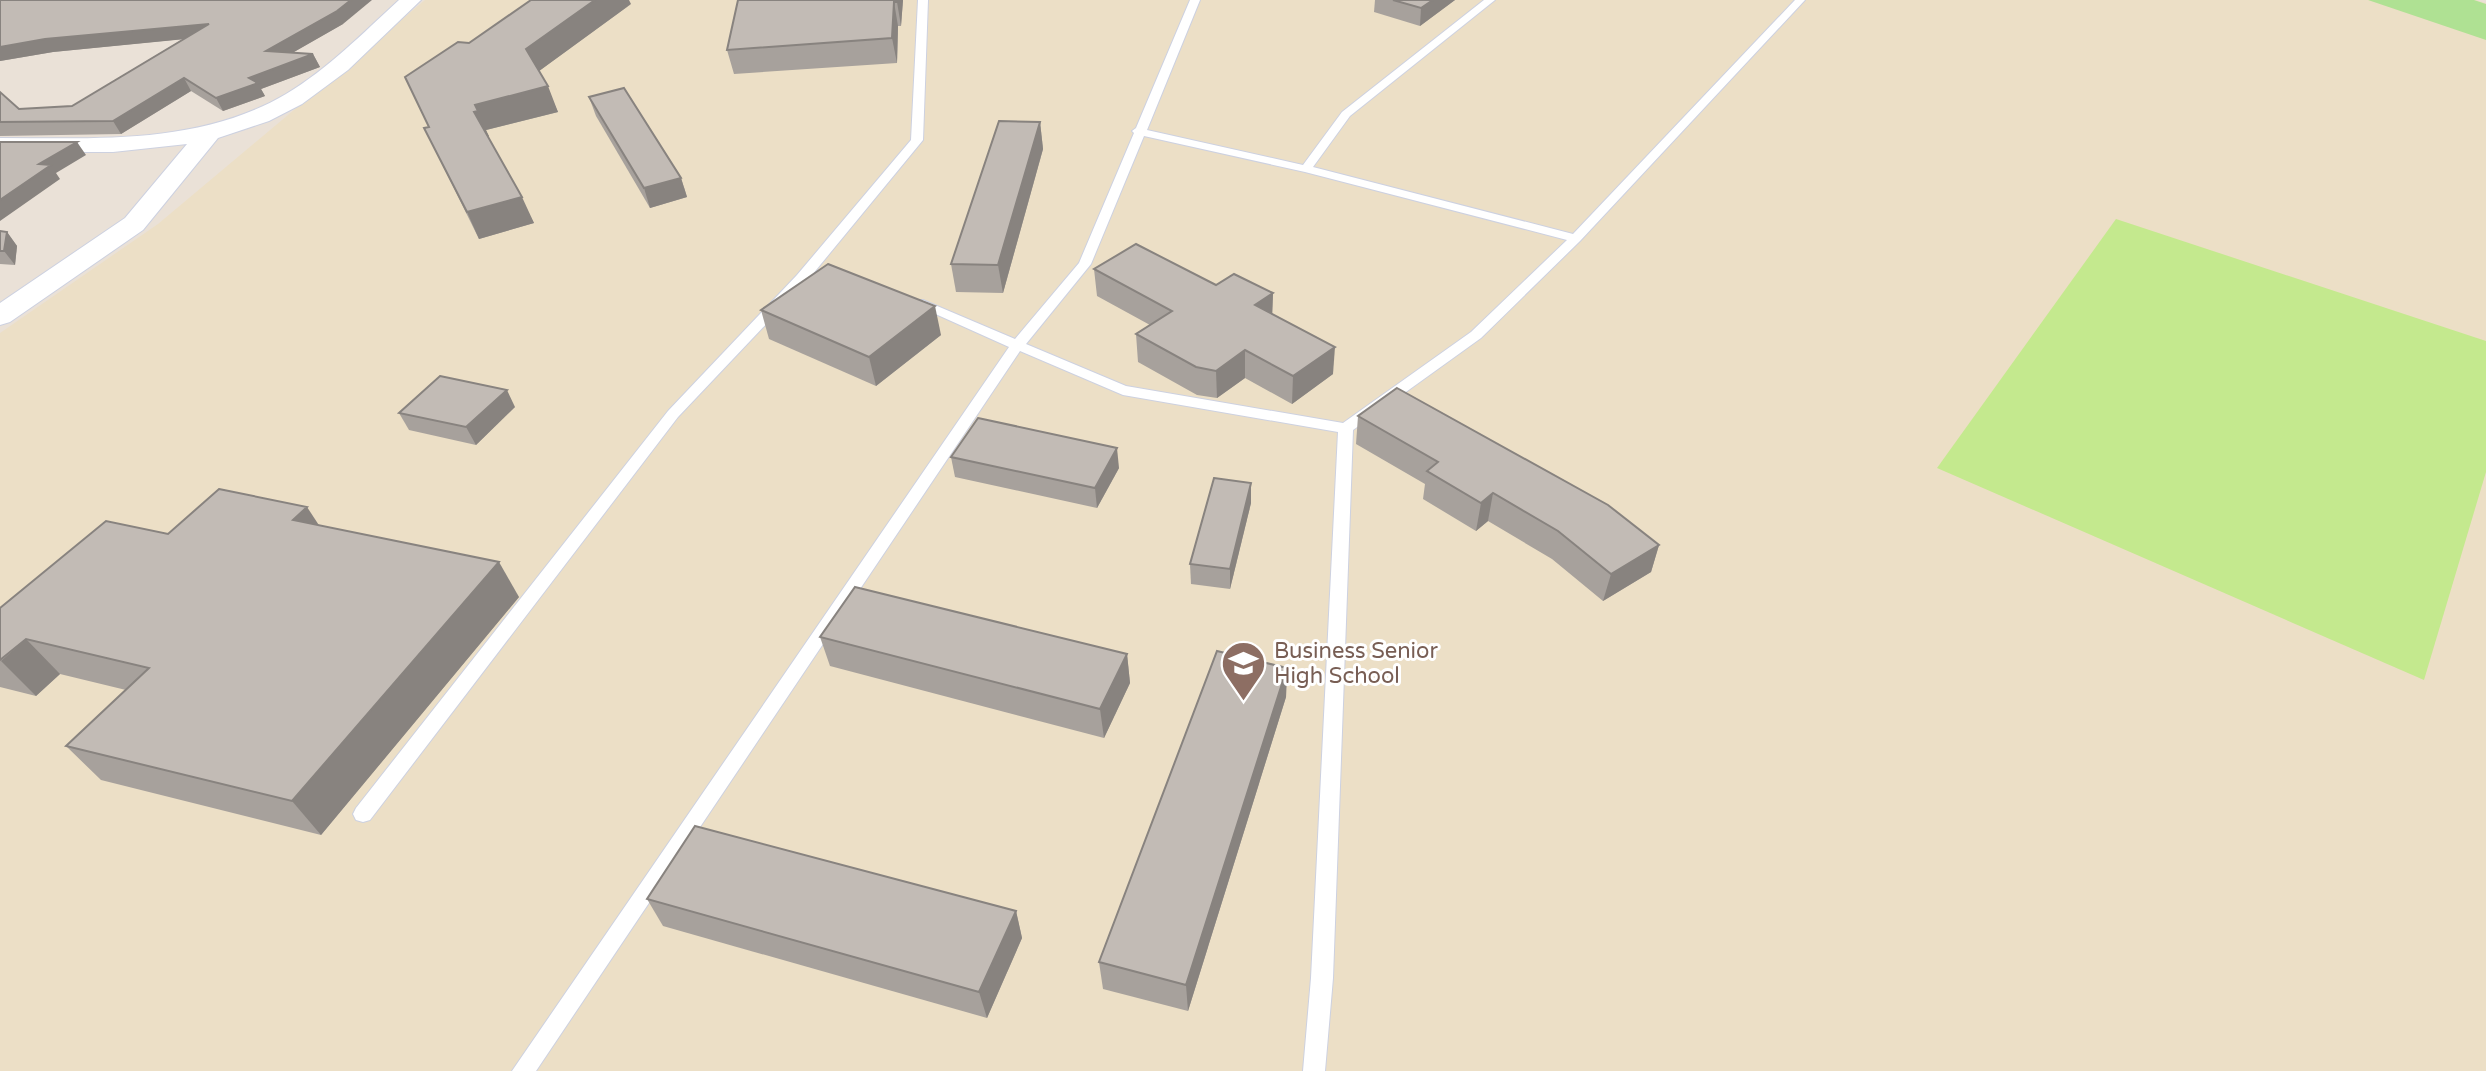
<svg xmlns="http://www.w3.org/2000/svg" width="2486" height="1071" font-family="'Varela Round',sans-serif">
	<rect width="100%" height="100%" fill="#eae1d7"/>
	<path fill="#ecdfc6" d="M425,0H2476L2486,3V1071H0V333L158,224Z"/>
	<path fill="#afe193" d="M2368,0H2474L2486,4V40Z"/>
	<path fill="#c4e98e" d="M2116,219L2486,341V472L2424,680L1937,468Z"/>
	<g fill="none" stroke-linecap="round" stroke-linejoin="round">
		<defs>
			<g id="lane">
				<path d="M918,0H928L923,140L807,281L678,417L370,820L363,822L356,820L353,814L356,808L668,411L797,275L911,140Z"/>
				<path d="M1190,0H1200L1147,130L1303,165L1342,112L1484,0H1495L1350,116L1313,167L1573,234L1795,0H1805L1580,241L1481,338L1353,430L1333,978L1325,1071H1303L1311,978L1338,432L1123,395L1020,351L536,1071H512L1009,347L911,303L913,300H923L1015,339L1079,263L1134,133L1132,131L1136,128ZM1144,136L1305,172L1567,240L1471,332L1343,423L1126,386L1026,344L1091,264Z"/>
			</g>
			<path id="street" d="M399,0H421L348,70L302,104L269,121L218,138L143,230L10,322L0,325V303L125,218L187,144L113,152H0V138C96,138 200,145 286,94C328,69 363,33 399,0Z"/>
		</defs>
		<use href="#lane" stroke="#cdd1e0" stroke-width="2"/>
		<use href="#street" stroke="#cdd1e0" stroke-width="2"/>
		<use href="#lane" fill="#fff" fill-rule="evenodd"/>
		<use href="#street" fill="#fff" fill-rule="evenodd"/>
	</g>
	<g fill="#a7a19c">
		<path d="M0,0L343,24L292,53L313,54L320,67L261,89L265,96L223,111L191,91L121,134L0,136V92L19,109L72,106L183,39L53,52L0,61Z"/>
		<path d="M738,0H903L901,26H898L897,63L734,74L727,50Z"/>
		<path d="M1375,0H1455L1420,26L1374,12Z"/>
		<path d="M631,4L539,71L558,112L486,130L488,137L534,223L479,239L424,128L428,127Z"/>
		<path d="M589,97L681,178L687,197L650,208L596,116Z"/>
		<path d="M1040,122L1043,149L1003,293L956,292L951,264Z"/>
		<path d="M0,231L7,232L17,246L15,265L0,264Z"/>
		<path d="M1094,269L1273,293L1272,314L1333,374L1292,404L1245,378L1217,398L1197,395L1138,362L1136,334L1150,325L1097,296Z"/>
		<path d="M761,310L941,335L876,386L769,339Z"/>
		<path d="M515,407L476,445L409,430L399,413Z"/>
		<path d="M1358,416L1659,545L1651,572L1603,601L1552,559L1488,521L1476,531L1423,499L1425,484L1356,444Z"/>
		<path d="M951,457L1119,468L1097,508L955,477Z"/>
		<path d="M1251,483V503L1230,589L1191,584L1190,564Z"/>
		<path d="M319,525L519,597L321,835L101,780L66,746L126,690L60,674L36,696L0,687V608L168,534Z"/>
		<path d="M820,637L1127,654L1130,683L1104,738L830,666Z"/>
		<path d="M1287,668L1286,697L1188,1011L1103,989L1099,962Z"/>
		<path d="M647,899L1016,911L1022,938L987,1018L663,926Z"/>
	</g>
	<g fill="#88837f">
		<path d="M351,0H372L343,24L273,64L266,51Z"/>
		<path d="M595,0H629L631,4L535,74L526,49Z"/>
		<path d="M897,0H903L901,26L897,2Z"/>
		<path d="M1433,0H1455L1420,26L1421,8Z"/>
		<path d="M894,2L898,26L897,63L892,38Z"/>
		<path d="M209,24L216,36L53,52L0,61V47L45,39Z"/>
		<path d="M313,54L320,67L261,89L265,96L223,111L216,98L249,78Z"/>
		<path d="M184,78L191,91L121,134L113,121Z"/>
		<path d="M548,86L558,112L486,130L489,136L485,137L474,112L475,105Z"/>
		<path d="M1040,122L1043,149L1003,293L998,265Z"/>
		<path d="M77,142L86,155L56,173L60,179L0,221V200L39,164Z"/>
		<path d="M681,178L687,197L650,208L644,188Z"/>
		<path d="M522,197L534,223L479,239L467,212Z"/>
		<path d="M7,232L17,246L15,265L4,251Z"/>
		<path d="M1273,293L1272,321L1255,305Z"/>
		<path d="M935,306L941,335L876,386L869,357Z"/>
		<path d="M1335,347L1333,374L1292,404L1293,376Z"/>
		<path d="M1245,350V378L1217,398L1216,371Z"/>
		<path d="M507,390L515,407L476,445L466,427Z"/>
		<path d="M1117,448L1119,468L1097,508L1095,488Z"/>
		<path d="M1251,483V503L1230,589V569Z"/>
		<path d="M1493,493L1488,521L1476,531L1481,503Z"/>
		<path d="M307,507L330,542L293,520Z"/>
		<path d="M1659,545L1651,572L1603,601L1611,574Z"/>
		<path d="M499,562L519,597L321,835L292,801Z"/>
		<path d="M26,639L60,674L36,696L1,661Z"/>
		<path d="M1127,654L1130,683L1104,738L1100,709Z"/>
		<path d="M1287,668L1286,697L1188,1011L1186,985Z"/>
		<path d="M1016,911L1022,938L987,1018L979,992Z"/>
	</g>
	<g fill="#c2bbb5" stroke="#88837f" stroke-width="2">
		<path d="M0,0H351L337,11L266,51L313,54L249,78L258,83L216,98L184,78L113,121L0,122V92L19,109L72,106L209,24L45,39L0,47Z"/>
		<path d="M531,0H595L526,49L548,86L475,105L478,111L474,112L522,197L467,212L424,128L429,127L405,77L458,42L469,43Z"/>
		<path d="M738,0H897V2H894L892,38L727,50Z"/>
		<path d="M1393,0H1433L1421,8Z"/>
		<path d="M624,88L681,178L644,188L589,97Z"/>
		<path d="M999,121L1040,122L998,265L951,264Z"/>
		<path d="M0,142H77L39,164L51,165L0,200Z"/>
		<path d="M0,231L7,232L4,251H0Z"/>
		<path d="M1136,244L1216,285L1234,274L1273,293L1255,305L1335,347L1293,376L1245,350L1216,371L1196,367L1136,334L1172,311L1094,269Z"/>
		<path d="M828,264L935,306L869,357L761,310Z"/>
		<path d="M440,376L507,390L466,427L399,413Z"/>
		<path d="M1397,388L1608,505L1659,545L1611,574L1558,531L1493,493L1481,503L1427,471L1438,462L1358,416Z"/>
		<path d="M978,418L1117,448L1095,488L951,457Z"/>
		<path d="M1214,478L1251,483L1230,569L1190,564Z"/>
		<path d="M219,489L307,507L293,520L499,562L292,801L66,746L149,668L26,639L0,660V608L106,521L168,534Z"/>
		<path d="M855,587L1127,654L1100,709L820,637Z"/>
		<path d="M1217,651L1287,668L1186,985L1099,962Z"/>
		<path d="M695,826L1016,911L979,992L647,899Z"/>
	</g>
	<defs>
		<symbol id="school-pin" viewBox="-11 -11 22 30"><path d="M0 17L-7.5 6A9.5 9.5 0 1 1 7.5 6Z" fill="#8d6e63" stroke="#fff"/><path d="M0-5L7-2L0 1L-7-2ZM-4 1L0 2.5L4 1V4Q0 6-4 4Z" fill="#fff"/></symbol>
	</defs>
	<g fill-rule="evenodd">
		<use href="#school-pin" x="1218" y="638" width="51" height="69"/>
	</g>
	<g text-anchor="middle" stroke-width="6" stroke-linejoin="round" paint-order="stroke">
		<g font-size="22" fill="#785e54" stroke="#fff" text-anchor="start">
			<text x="1274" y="658">Business Senior<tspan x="1274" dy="25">High School</tspan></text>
		</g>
	</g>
</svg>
